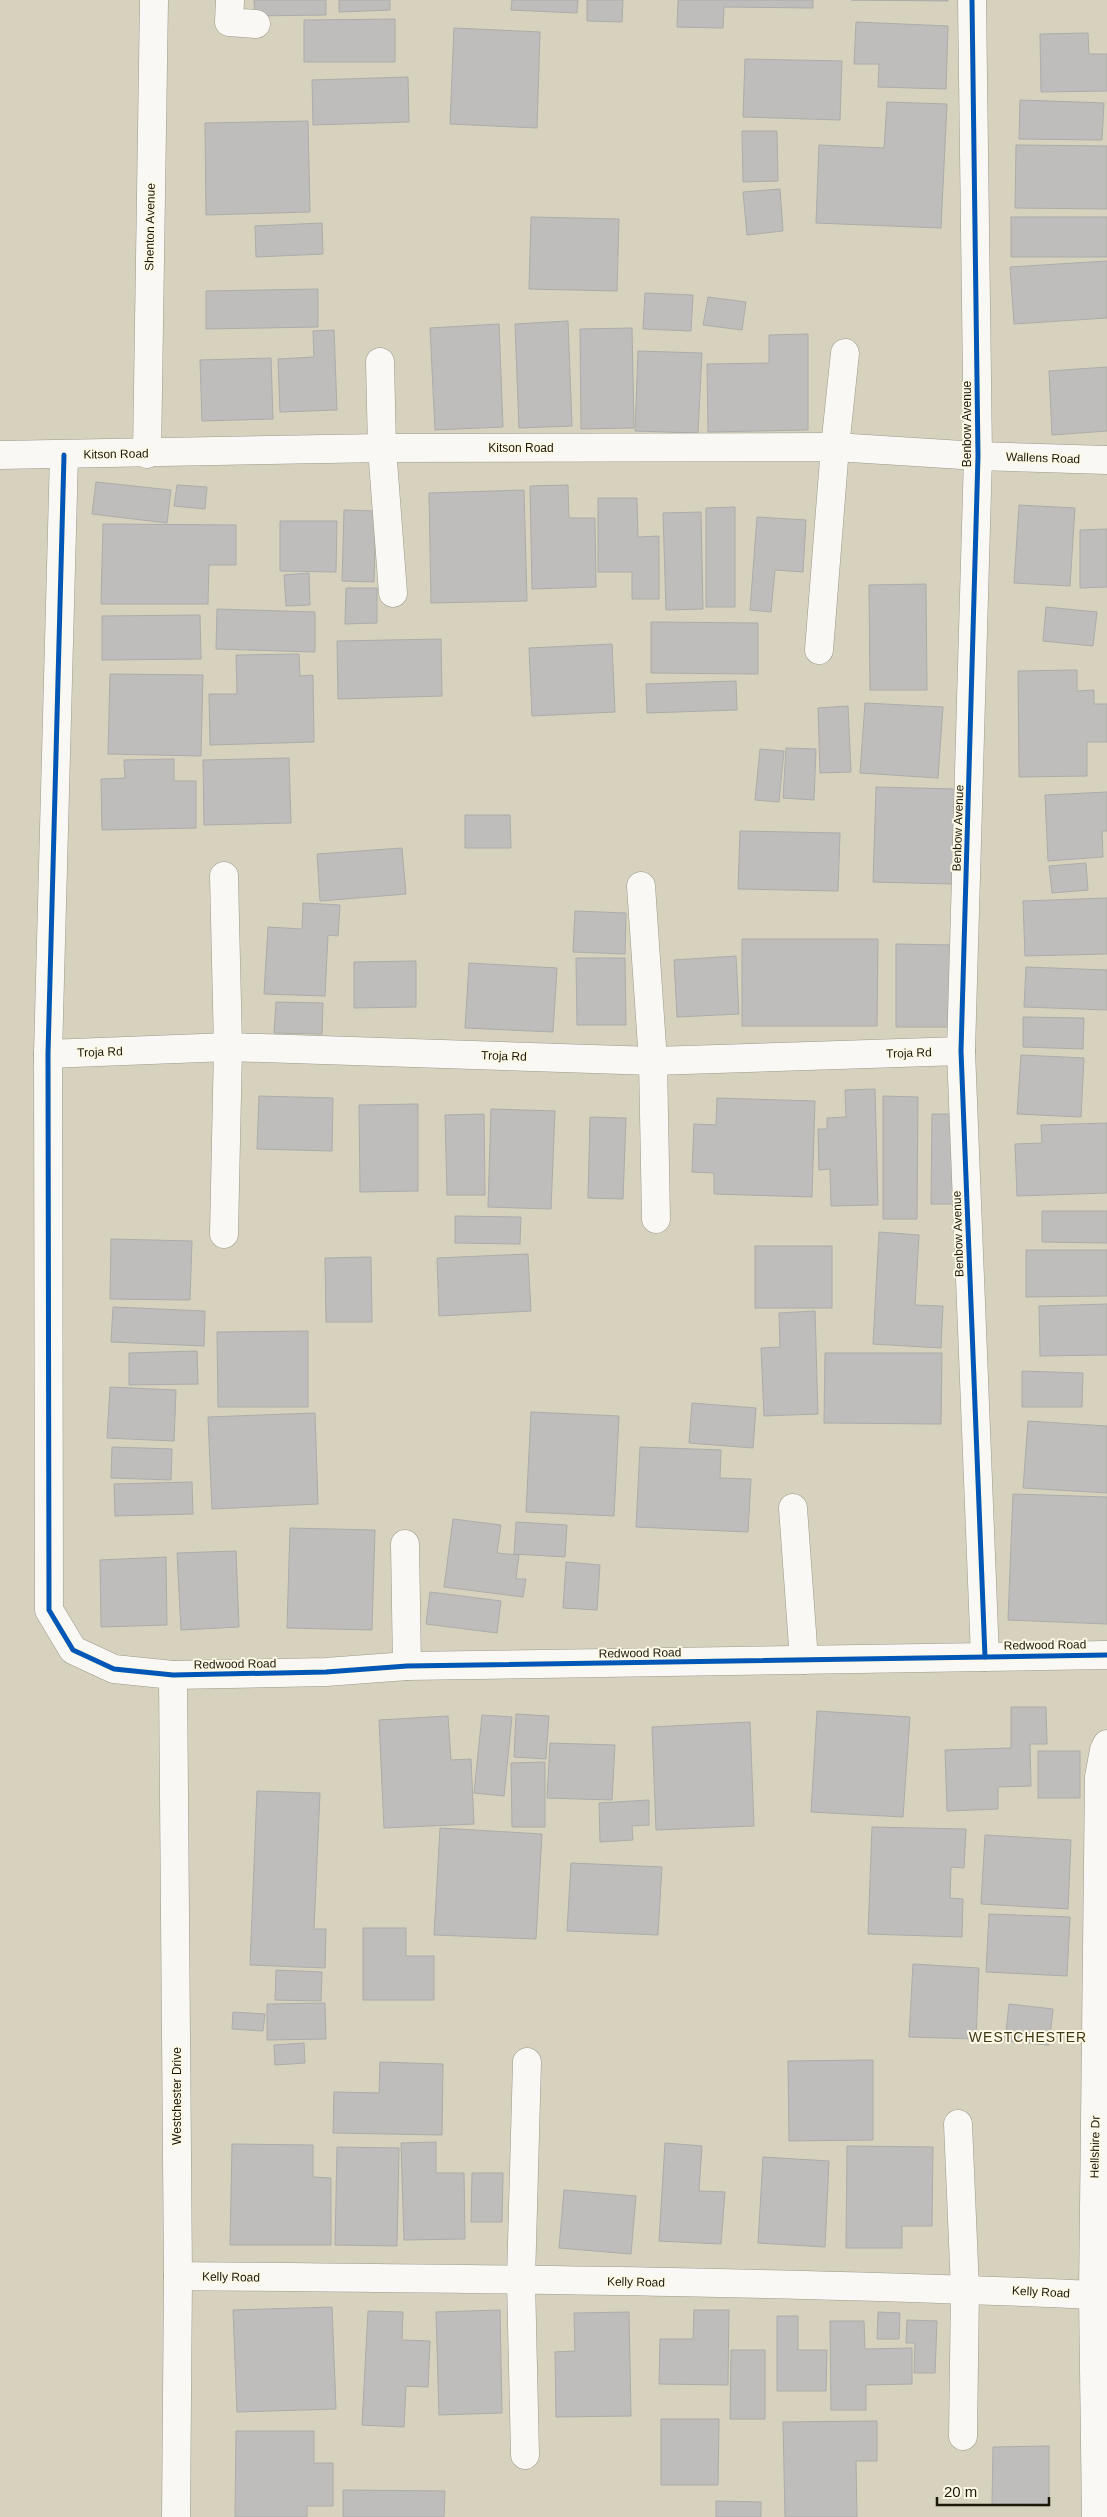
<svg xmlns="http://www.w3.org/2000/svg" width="1107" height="2517" font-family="Helvetica,sans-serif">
	<rect width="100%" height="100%" fill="#d6d2be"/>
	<g fill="#bebdbb" stroke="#acaca9">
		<path d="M254,0H326V15L255,16Z"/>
		<path d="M339,0H390V10L339,12Z"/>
		<path d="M512,0H578L577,13L511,10Z"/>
		<path d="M587,0H623L622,22L587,21Z"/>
		<path d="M678,0H813V8L724,7L723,28L677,27Z"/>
		<path d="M851,0H948V1Z"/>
		<path d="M395,19V62H304V20Z"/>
		<path d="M856,22L948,26L946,89L878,87L879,64H854Z"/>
		<path d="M454,28L540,32L537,128L450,124Z"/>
		<path d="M1088,33L1089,54H1107V91L1041,92L1040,34Z"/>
		<path d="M745,59L842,61L840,120L743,117Z"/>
		<path d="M408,77L409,122L313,125L312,80Z"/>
		<path d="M1020,100L1104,103L1102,140L1019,139Z"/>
		<path d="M887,102L947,104L941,228L816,223L819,145L884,148Z"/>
		<path d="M308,121L310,212L206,215L205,123Z"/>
		<path d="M742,131H777L778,181L743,182Z"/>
		<path d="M1016,145L1107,146V209L1015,208Z"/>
		<path d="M780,189L783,231L747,235L743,192Z"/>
		<path d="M531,217L619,219L617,291L529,289Z"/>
		<rect x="1011" y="217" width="96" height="40"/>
		<path d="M322,223L323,254L256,257L255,226Z"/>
		<path d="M1107,261V318L1014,324L1010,267Z"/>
		<path d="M318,289V327L206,329V291Z"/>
		<path d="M645,293L693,295L691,331L643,329Z"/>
		<path d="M708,297L746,302L742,330L703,325Z"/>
		<path d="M568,321L572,426L519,428L515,324Z"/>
		<path d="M499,324L503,427L435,430L430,328Z"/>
		<path d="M632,328L634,428L581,429L580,329Z"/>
		<path d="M334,330L337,410L280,412L278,359L314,357L313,331Z"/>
		<path d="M808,334V430L708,432L707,364L769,363V335Z"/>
		<path d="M638,351L702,353L698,433L635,431Z"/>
		<path d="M271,358L273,419L202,421L200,360Z"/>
		<path d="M1107,367V431L1052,435L1049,371Z"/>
		<path d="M96,482L171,490L167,523L92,514Z"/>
		<path d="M177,485L207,487L205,509L174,506Z"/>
		<path d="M568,485L569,518H595L596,587L532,589L530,486Z"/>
		<path d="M524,490L527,601L431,603L429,493Z"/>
		<path d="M598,498H637L638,537L659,536V599H632V572H598Z"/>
		<path d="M1019,505L1075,508L1070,586L1014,583Z"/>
		<path d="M735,507V607H706V508Z"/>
		<path d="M344,510L376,511L374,582L342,581Z"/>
		<path d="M701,512L703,609L666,610L663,513Z"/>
		<path d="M757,517L806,520L803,572L775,570L771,612L750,610Z"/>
		<path d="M280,521H337L336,572L280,571Z"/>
		<path d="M103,524L236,525V565H209L208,604H101Z"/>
		<path d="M1107,529V587L1080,588V530Z"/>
		<path d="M309,573L310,605L286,606L284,575Z"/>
		<path d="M926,584L927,690H870L869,585Z"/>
		<path d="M346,588H377V623L345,624Z"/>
		<path d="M1046,607L1097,612L1093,646L1043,641Z"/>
		<path d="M217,609L315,612V652L216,649Z"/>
		<path d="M200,615L201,659L102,660V616Z"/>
		<path d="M651,622L758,623V674L651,673Z"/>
		<path d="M441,639L442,696L338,699L337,641Z"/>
		<path d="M612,644L615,712L532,716L529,648Z"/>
		<path d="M299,654L300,676L313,675L314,742L210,745L209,694H237L236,655Z"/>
		<path d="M1077,670V691L1094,690V704H1107V742H1087V776L1019,777L1018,671Z"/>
		<path d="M110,674L203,675L201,756L108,754Z"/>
		<path d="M736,681L737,710L647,713L646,684Z"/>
		<path d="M865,703L943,707L938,778L860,773Z"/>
		<path d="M848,706L851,772L820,773L818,708Z"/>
		<path d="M786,748L816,749L814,800L783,798Z"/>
		<path d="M760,749L784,751L779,802L755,800Z"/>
		<path d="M289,758L291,823L204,825L203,760Z"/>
		<path d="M174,759V781H196V828L102,830L101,779L125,778L124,760Z"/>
		<path d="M876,787L955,789L952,884L873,882Z"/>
		<path d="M1107,792V831H1102L1103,857L1048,861L1045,795Z"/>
		<path d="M465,815H510L511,848H465Z"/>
		<path d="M740,831L840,833L838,891L738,889Z"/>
		<path d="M402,848L406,894L320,901L317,854Z"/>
		<path d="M1086,863L1088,890L1052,893L1049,866Z"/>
		<path d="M1107,898V954L1025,956L1023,901Z"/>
		<path d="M303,903L340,905L338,936L328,935L325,996L264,994L268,927L302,929Z"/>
		<path d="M575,911L626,913L625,954L573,952Z"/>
		<path d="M742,939H878L877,1026H742Z"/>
		<path d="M896,944L953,945L952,1027H896Z"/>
		<path d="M736,956L739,1014L677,1017L674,960Z"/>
		<path d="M576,958H625L626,1025H577Z"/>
		<path d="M416,961V1007L354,1008V962Z"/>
		<path d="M469,963L557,968L553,1032L465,1028Z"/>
		<path d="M1026,967L1107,970V1010L1024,1007Z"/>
		<path d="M276,1002L323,1003L322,1034L274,1033Z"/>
		<path d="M1023,1017L1084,1018L1083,1049L1023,1047Z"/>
		<path d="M1021,1055L1084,1058L1081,1117L1017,1114Z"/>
		<path d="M875,1089L878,1205L831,1206L830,1169L819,1170L818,1129H827V1118L846,1117L845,1090Z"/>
		<path d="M259,1096L333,1098L332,1151L257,1149Z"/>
		<path d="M883,1096L918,1097L917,1219H883Z"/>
		<path d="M717,1098L815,1101L812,1197L714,1194V1173L692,1172L694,1124L716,1125Z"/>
		<path d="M418,1104V1191L360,1192L359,1105Z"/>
		<path d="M491,1109L555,1111L551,1209L488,1207Z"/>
		<path d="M484,1114L485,1195H447L445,1115Z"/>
		<path d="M932,1114H954L953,1204H931Z"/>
		<path d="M590,1117L626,1118L623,1199L588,1198Z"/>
		<path d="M1107,1123V1193L1017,1196L1015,1144L1042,1143L1041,1125Z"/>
		<path d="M1042,1211H1107V1243L1042,1242Z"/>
		<path d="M455,1216L521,1217L520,1244L455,1243Z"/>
		<path d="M879,1232L919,1235L915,1305L943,1306L941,1348L873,1344Z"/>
		<path d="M111,1239L192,1241L190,1300L110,1299Z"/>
		<rect x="755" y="1246" width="77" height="62"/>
		<path d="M1026,1250H1107V1296L1026,1297Z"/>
		<path d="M528,1254L531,1311L439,1316L437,1258Z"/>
		<path d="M371,1257L372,1322H326L325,1258Z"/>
		<path d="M1107,1304V1355L1040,1356L1039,1306Z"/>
		<path d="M113,1307L205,1311L204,1346L111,1342Z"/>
		<path d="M815,1311L818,1414L764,1416L761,1348L780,1347L779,1313Z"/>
		<path d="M308,1331V1407H218L217,1332Z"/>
		<path d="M197,1351L198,1384L129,1385V1353Z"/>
		<path d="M825,1353H942L941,1424L824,1423Z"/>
		<path d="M1022,1371L1083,1373L1082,1407H1022Z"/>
		<path d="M110,1387L176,1390L174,1441L107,1438Z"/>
		<path d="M692,1403L756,1408L753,1448L689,1443Z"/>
		<path d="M531,1412L619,1416L614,1516L526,1512Z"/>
		<path d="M315,1413L318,1504L212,1509L208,1417Z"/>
		<path d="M1028,1421L1107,1426V1493L1023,1488Z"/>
		<path d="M112,1447L172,1449L171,1480L111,1478Z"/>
		<path d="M640,1447L721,1450L720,1478L751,1479L748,1532L636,1527Z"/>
		<path d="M192,1482L193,1514L115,1516L114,1484Z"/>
		<path d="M1013,1494L1107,1497V1624L1008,1620Z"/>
		<path d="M453,1519L501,1525L497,1553L519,1555L516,1579H526L523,1597L444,1587Z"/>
		<path d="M516,1522L567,1525L565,1557L514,1554Z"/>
		<path d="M290,1528L375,1530L372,1630L287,1628Z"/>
		<path d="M236,1551L239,1627L181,1630L177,1553Z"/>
		<path d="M166,1557L167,1625L101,1627L100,1560Z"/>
		<path d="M566,1562L600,1565L597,1610L563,1608Z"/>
		<path d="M430,1592L501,1601L497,1633L426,1624Z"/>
		<path d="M1011,1707H1046L1047,1744H1030L1031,1786L998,1787V1809L947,1811L945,1750L1011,1748Z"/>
		<path d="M817,1711L910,1717L903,1817L811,1812Z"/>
		<path d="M516,1714L549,1716L546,1759L514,1757Z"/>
		<path d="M482,1715L512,1717L504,1796L474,1793Z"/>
		<path d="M448,1716L451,1760L471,1759L474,1824L384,1828L379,1720Z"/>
		<path d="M750,1722L754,1826L656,1830L652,1727Z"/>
		<path d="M550,1743L615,1745L612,1800L547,1798Z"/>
		<rect x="1038" y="1751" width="42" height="47"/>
		<path d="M545,1762V1827H512L511,1763Z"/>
		<path d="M257,1791L320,1793L314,1929H326L325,1968L250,1965Z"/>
		<path d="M649,1800V1825L632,1826L633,1840L600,1842L599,1803Z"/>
		<path d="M872,1827L966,1829L964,1868L951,1867L950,1898L963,1899L962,1937L868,1934Z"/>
		<path d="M440,1828L542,1834L536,1939L434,1935Z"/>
		<path d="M985,1835L1071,1840L1068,1909L981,1904Z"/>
		<path d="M571,1863L662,1867L658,1935L567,1931Z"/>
		<path d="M989,1914L1070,1917L1067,1976L986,1972Z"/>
		<path d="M363,1928H406V1956H434V2000H363Z"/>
		<path d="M913,1964L979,1968L976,2039L909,2037Z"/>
		<path d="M276,1970L322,1972L321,2001L275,2000Z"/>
		<path d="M325,2003L326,2039L267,2040V2004Z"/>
		<path d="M1009,2004L1053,2009L1049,2045L1005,2041Z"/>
		<path d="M233,2012L265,2014L263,2031L232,2029Z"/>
		<path d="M304,2043L305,2063L275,2065L274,2045Z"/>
		<path d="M873,2060V2140L789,2141L788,2061Z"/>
		<path d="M380,2062L443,2064L442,2135L333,2133L334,2092L379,2093Z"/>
		<path d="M436,2142V2173H464L465,2239L404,2240L401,2143Z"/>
		<path d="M665,2143L702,2146L699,2191L725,2192L721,2244L659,2241Z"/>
		<path d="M232,2144L313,2145V2177L331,2178V2245H230Z"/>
		<path d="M847,2146L933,2147L932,2226H902V2248H846Z"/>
		<path d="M337,2147L399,2148L397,2246L335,2245Z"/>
		<path d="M763,2157L829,2161L825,2247L758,2243Z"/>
		<path d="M472,2173H503L502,2222H471Z"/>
		<path d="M564,2190L636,2196L631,2254L559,2248Z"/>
		<path d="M332,2307L336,2409L237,2412L233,2310Z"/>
		<path d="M500,2310L502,2413L439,2415L436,2312Z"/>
		<path d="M694,2310H729L728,2385L659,2384L660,2339H693Z"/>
		<path d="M368,2311L403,2312L402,2340L430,2341L428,2387L406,2386L404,2427L362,2425Z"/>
		<path d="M629,2312L631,2416L556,2417L555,2352L575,2351L574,2313Z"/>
		<path d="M878,2312L900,2313L899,2339H877Z"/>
		<path d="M777,2316H798V2350H827L826,2391H777Z"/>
		<path d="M907,2320L937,2321L935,2373H914L915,2343H906Z"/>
		<path d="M830,2321H864L865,2349L912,2348V2384L866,2385V2410H831Z"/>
		<path d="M731,2350H765V2419H730Z"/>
		<path d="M661,2419H719L718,2485H661Z"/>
		<path d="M877,2421V2461H856L857,2517H785L783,2422Z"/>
		<path d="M236,2431H314V2463H333V2506H307V2517H235Z"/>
		<path d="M1049,2446V2506L992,2505L993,2447Z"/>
		<path d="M343,2490L445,2491L444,2517H343Z"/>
		<path d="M716,2501L761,2502V2517H716Z"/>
	</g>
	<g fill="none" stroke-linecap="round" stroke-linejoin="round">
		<defs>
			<g id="minor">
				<path d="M230,0L229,22L256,24"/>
				<path d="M972,0L978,456L961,1051L985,1657"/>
				<path d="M380,362L382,448L393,593"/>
				<path d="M147,454L154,0"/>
				<path d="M0,455L382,448L835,447L978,456L1107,460"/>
				<path d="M64,455L48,1054L49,1610L73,1650L114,1669L173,1675L326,1672L407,1666L1107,1655"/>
				<path d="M819,650L835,447L845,353"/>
				<path d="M224,876L228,1047L224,1234"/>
				<path d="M641,886L653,1061L656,1219"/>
				<path d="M48,1054L228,1047L653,1061L961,1051"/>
				<path d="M793,1508L804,1660"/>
				<path d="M405,1544L407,1666"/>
				<path d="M173,1675L178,2276L176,2517"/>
				<path d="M958,2124L965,2289L963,2436"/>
				<path d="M178,2276C483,2279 788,2281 1093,2295"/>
				<path d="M525,2455L521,2280L527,2062"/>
			</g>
			<path id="tertiary" d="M1096,2517L1093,2295L1099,1777L1104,1750L1107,1744"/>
		</defs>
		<use href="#minor" stroke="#9c9989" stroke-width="29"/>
		<use href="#tertiary" stroke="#9c9989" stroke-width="29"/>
		<use href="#minor" stroke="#f9f8f5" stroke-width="28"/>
		<use href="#tertiary" stroke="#f9f8f5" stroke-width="28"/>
		<defs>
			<g id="cycleway">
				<path d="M972,0L978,456L961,1051L985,1657"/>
				<path d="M64,455L48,1054L49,1610L73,1650L114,1669L173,1675L326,1672L407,1666L1107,1655"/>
			</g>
		</defs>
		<use href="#cycleway" stroke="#fdf9e6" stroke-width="8"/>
		<use href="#cycleway" stroke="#0057b8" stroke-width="5"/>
	</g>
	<g text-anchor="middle" stroke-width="4" stroke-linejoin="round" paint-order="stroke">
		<g font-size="12" fill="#1b180a" stroke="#fdf9e6">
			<text transform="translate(150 227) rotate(-89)" y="4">Shenton Avenue</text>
			<text transform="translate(967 424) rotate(-90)" y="4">Benbow Avenue</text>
			<text x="521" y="452">Kitson Road</text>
			<text transform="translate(116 454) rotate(-1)" y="4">Kitson Road</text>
			<text transform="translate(1043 458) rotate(2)" y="4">Wallens Road</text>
			<text transform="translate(958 828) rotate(-88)" y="4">Benbow Avenue</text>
			<text transform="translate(100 1052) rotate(-2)" y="4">Troja Rd</text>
			<text transform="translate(909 1053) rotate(-2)" y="4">Troja Rd</text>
			<text transform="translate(504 1056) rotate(2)" y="4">Troja Rd</text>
			<text transform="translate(958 1234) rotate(-92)" y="4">Benbow Avenue</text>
			<text transform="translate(1045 1645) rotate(-1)" y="4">Redwood Road</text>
			<text transform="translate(640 1653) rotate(-1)" y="4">Redwood Road</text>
			<text transform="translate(235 1664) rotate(-1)" y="4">Redwood Road</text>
			<text transform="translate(177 2096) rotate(-90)" y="4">Westchester Drive</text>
			<text transform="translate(1095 2147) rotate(-89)" y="4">Hellshire Dr</text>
			<text transform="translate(231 2277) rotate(1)" y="4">Kelly Road</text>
			<text transform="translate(636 2282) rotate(1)" y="4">Kelly Road</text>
			<text transform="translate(1041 2292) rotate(3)" y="4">Kelly Road</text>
		</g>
		<g font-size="14" letter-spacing="1" fill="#3d3614" stroke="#fdf9e6">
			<text x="1028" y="2042">WESTCHESTER</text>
		</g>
	</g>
	<path d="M937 2497v8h112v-8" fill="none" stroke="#1b180a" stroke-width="2.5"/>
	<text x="944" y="2497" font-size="15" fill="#1b180a" stroke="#fdf9e6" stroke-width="4" paint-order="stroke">20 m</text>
</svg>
